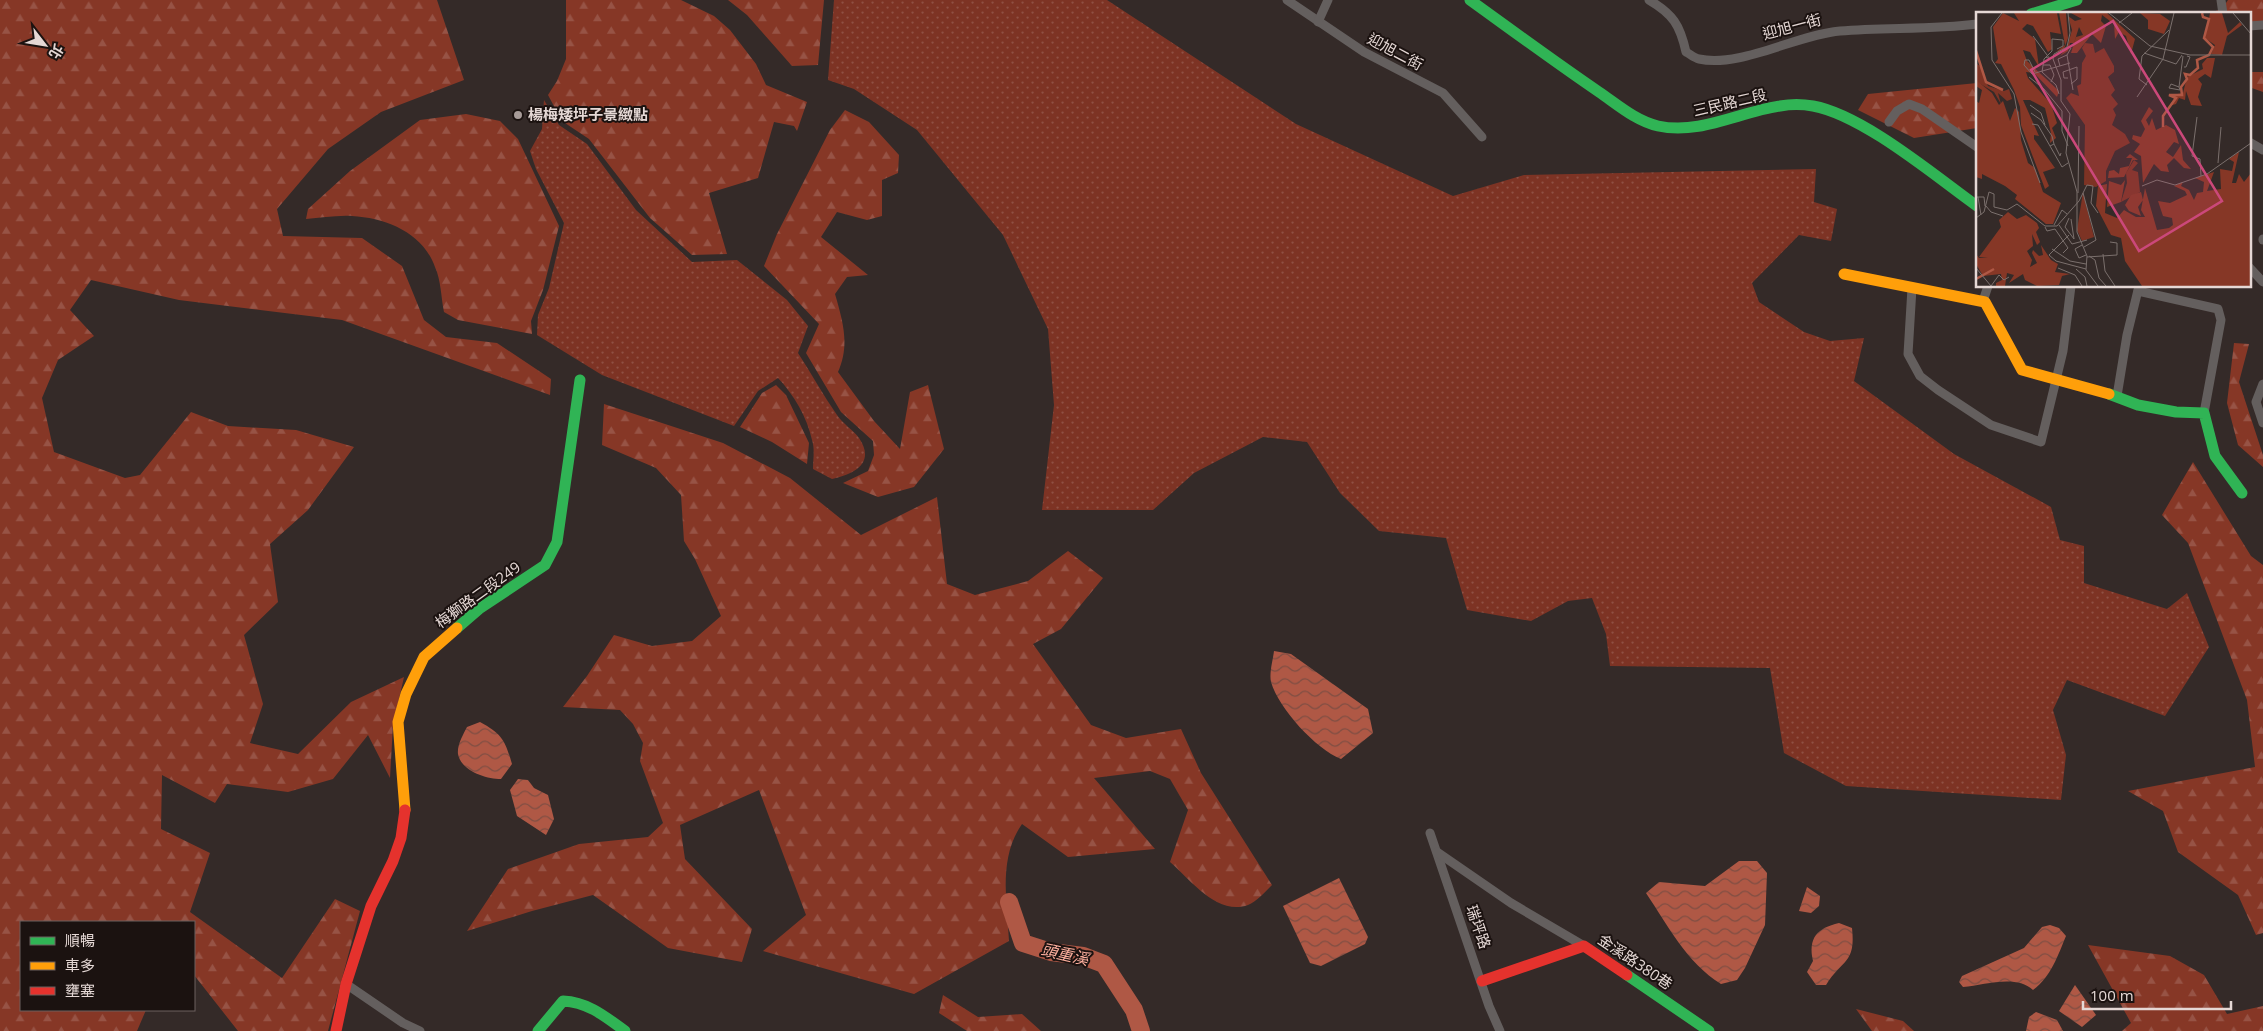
<svg xmlns="http://www.w3.org/2000/svg" width="2263" height="1031" font-family="'Open Sans','Noto Sans TC',sans-serif">
	<defs>
		<pattern id="grass-dots" width="8" height="8" patternUnits="userSpaceOnUse" patternTransform="scale(1.25)"><rect width="8" height="8" fill="#7d3324"/><path d="M2 2h.1M6 6h.1" fill="none" stroke="#8f5043" stroke-width="1.8" stroke-linecap="round"/></pattern>
		<pattern id="forest-firs" width="22" height="20" patternUnits="userSpaceOnUse" patternTransform="scale(1.25)"><rect width="22" height="20" fill="#863726"/><path d="M5 1l3.5 6h-7zM16 11l3.5 6h-7z" fill="#975345"/></pattern>
		<pattern id="water-waves" width="16" height="10" patternUnits="userSpaceOnUse" patternTransform="scale(1.25)"><rect width="16" height="10" fill="#af5845"/><path d="M0 5q4-4 8 0t8 0" fill="none" stroke="#7f4e43"/></pattern>
	</defs>
	<rect width="100%" height="100%" fill="#342a28"/>
	<g fill="url(#grass-dots)">
		<path d="M834,0H1107L1296,124L1453,196L1524,175L1816,169L1814,202L1837,209L1831,241L1799,235L1752,283L1759,302L1804,332L1830,341L1864,338L1854,381L1954,454L2051,507L2060,540L2084,546V583L2167,609L2187,593L2209,647L2165,716L2067,680L2053,710L2066,755L2061,800L1846,786L1784,753L1770,668L1610,666L1606,634L1592,598L1568,601L1531,621L1467,610L1446,538L1379,531L1340,493L1307,442L1263,437L1194,473L1153,510H1042L1054,405L1048,329L1003,235L917,130L854,89L828,80Z"/>
		<path d="M544,100L559,125L587,144L636,210L692,262L737,260L787,300L808,326L798,353C811,373 823,395 837,415C843,424 853,430 859,438C876,463 854,474 832,479L813,469C813,460 815,449 812,440C807,417 794,395 778,378L758,391L734,426L602,375L537,335L538,315L549,288L564,223L536,169L530,151L542,129Z"/>
	</g>
	<g fill="url(#forest-firs)">
		<path d="M0,0H437L464,80L381,112L328,149L277,209L283,236L362,238L402,266L424,320L446,337L497,343L551,379L550,395L342,320L179,300L91,280L70,310L94,336L58,360L42,398L54,452L125,478L140,475L191,412L228,426L296,430L354,447L308,510L270,544L278,602L244,635L263,704L250,743L298,754L351,702L404,677L393,725L390,778L368,735L333,779L288,792L227,784L215,803L162,775L161,829L210,853L190,912L282,978L335,899L360,911L328,1031H238L194,975V922H21V1010H146L137,1031H0Z"/>
		<path d="M566,0H681L714,16L730,30L756,64L766,85L807,102L797,131L794,126L774,122L758,178L709,193L727,254L692,255L650,218L589,139L562,121L548,95L557,81L566,59Z"/>
		<path d="M728,0H824L818,65L792,66L747,15Z"/>
		<path d="M2228,0H2263V23L2249,27V14H2206L2222,9Z"/>
		<path d="M2249,72H2263V92L2249,87Z"/>
		<path d="M1977,83V128L1914,138L1858,110L1868,94Z"/>
		<path d="M845,110L869,122L899,155L898,173L882,180V216L867,220L837,212L821,237L868,275L847,277L835,294C843,322 850,345 838,372L874,421L900,449L910,392L928,385L944,449L914,487L878,497L843,483L868,471L874,455L873,441L841,412L806,353L819,324L764,266L777,234L830,130Z"/>
		<path d="M466,114L500,121L518,139L559,226L543,290L531,321L532,334L458,320L444,312C441,297 441,280 435,267C423,233 387,218 352,216C337,215 321,218 306,219L308,209L350,171L420,120Z"/>
		<path d="M2234,343L2249,344L2239,382L2263,455V467L2238,445L2227,403Z"/>
		<path d="M776,385L786,395L809,443L807,464L772,442L740,427L762,393Z"/>
		<path d="M604,404L723,443L790,478L861,535L937,497L947,584L975,595L1028,581L1068,551L1103,578L1061,629L1033,644L1091,725L1126,738L1181,729L1201,773L1272,885C1266,891 1256,902 1248,905C1217,916 1191,880 1170,862L1188,810L1170,779L1150,771L1094,778L1155,849L1068,857L1022,824C998,858 1007,902 1009,941L914,994L763,951L806,915L759,790L680,825L685,859L752,929L742,962L668,948L593,895L532,911L467,931L508,869L579,844L648,837L663,823L640,761L643,743L633,724L620,710L563,707L587,676L614,635L652,646L692,641L721,616L695,559L684,541L681,495L656,468L602,445Z"/>
		<path d="M2193,462L2251,556L2263,565V933L2256,935L2238,895L2178,852L2163,811L2128,791L2255,767L2247,700L2188,543L2162,515Z"/>
		<path d="M2088,945L2170,956L2204,975L2227,1014L2263,1006V1031H2122L2131,1023Z"/>
		<path d="M943,995L978,1017L1022,1014L1041,1031H967L939,1013Z"/>
		<path d="M1856,1009L1903,1021L1914,1031H1872Z"/>
	</g>
	<g fill="url(#water-waves)">
		<path d="M1274,651L1291,654L1368,709L1373,733L1341,759C1316,749 1279,709 1271,682C1269,673 1273,660 1274,651Z"/>
		<path d="M480,722C502,734 505,740 512,764L501,779C486,779 461,771 458,754C457,745 463,735 467,727Z"/>
		<path d="M518,779L528,780L534,788L548,795L554,819L546,835L517,816L510,790Z"/>
		<path d="M1739,861H1757L1767,873L1765,925L1745,968L1737,980L1721,984C1686,962 1669,927 1646,893L1659,882L1705,886Z"/>
		<path d="M1339,878L1368,937L1365,944L1321,966L1310,963L1283,906Z"/>
		<path d="M1807,887L1820,896L1819,906L1811,913L1799,911Z"/>
		<path d="M1839,923L1852,928C1856,964 1842,959 1826,985H1816L1807,972L1813,961C1808,938 1817,928 1839,923Z"/>
		<path d="M2050,925L2059,928L2066,936C2058,955 2051,977 2033,990C2016,974 1985,985 1963,987L1959,982L1962,976L2024,948L2042,927Z"/>
		<path d="M2075,985L2096,1015L2082,1027L2059,1011Z"/>
		<path d="M2036,1012L2057,1020L2063,1031H2026L2029,1017Z"/>
	</g>
	<g fill="none" stroke-linecap="round" stroke-linejoin="round">
		<path stroke="#af5845" stroke-width="18" d="M1009,902L1023,943L1051,952L1083,956L1104,964L1134,1010L1141,1031"/>
		<g stroke="#645f5e" stroke-width="9">
			<path d="M1287,0L1364,52L1443,93L1482,137"/>
			<path d="M1649,0C1673,14 1680,25 1686,52C1690,54 1694,58 1699,59C1740,68 1796,35 1840,31C1885,27 1931,30 1977,24"/>
			<path d="M2221,0L2223,14"/>
			<path d="M1318,22L1328,0"/>
			<path d="M2249,26L2263,25"/>
			<path d="M1889,122L1897,111L1909,104L1922,109L1977,147"/>
			<path d="M2249,142L2263,150"/>
			<path d="M2263,239V240"/>
			<path d="M2249,267L2263,282"/>
			<path d="M1912,288L1908,354L1920,376L1938,390L1991,425L2041,442L2063,351L2071,286"/>
			<path d="M2138,291L2218,309L2221,320L2204,413"/>
			<path d="M1983,301L1988,286"/>
			<path d="M2263,384L2256,402L2263,423"/>
			<path d="M2117,396L2127,335L2139,286"/>
			<path d="M1430,833L1489,1006L1500,1031"/>
			<path d="M1437,852L1511,903L1584,946"/>
			<path d="M346,984L403,1023L420,1031"/>
		</g>
		<g stroke="#30b455" stroke-width="11">
			<path d="M1470,0C1513,31 1555,62 1599,92C1618,105 1636,121 1658,126C1700,135 1739,112 1780,106C1791,104 1802,104 1813,106C1863,115 1935,176 1977,206"/>
			<path d="M2031,14L2077,0"/>
			<path d="M2109,394L2138,405L2176,412L2204,413L2215,456L2242,493"/>
			<path d="M457,628L479,609L545,565L557,542L580,380"/>
			<path d="M1627,975L1709,1031"/>
			<path d="M538,1031L563,1001C588,1002 606,1017 625,1031"/>
		</g>
		<g stroke="#ff9f0a" stroke-width="11">
			<path d="M1844,274L1985,302L2022,370L2109,394"/>
			<path d="M405,810L398,722L406,694L424,657L457,628"/>
		</g>
		<g stroke="#e5322d" stroke-width="11">
			<path d="M1482,981L1584,946L1627,975"/>
			<path d="M336,1031L346,984L371,906L393,861L401,838L405,810"/>
		</g>
	</g>
	<circle fill="#a79b98" stroke="#1b1210" stroke-width="2" cx="518" cy="115" r="5"/>
	<g text-anchor="middle" stroke-width="4" stroke-linejoin="round" paint-order="stroke">
		<g font-size="15" fill="#e5d8d5" stroke="#1b1210">
			<text transform="translate(1792 27) rotate(-15)" y="5">迎旭一街</text>
			<text transform="translate(1395 52) rotate(28)" y="5">迎旭二街</text>
			<text transform="translate(1730 103) rotate(-13)" y="5">三民路二段</text>
			<text transform="translate(478 595) rotate(-36)" y="5">梅獅路二段249</text>
			<text transform="translate(1478 927) rotate(71)" y="5">瑞坪路</text>
			<text transform="translate(1635 962) rotate(34)" y="5">金溪路380巷</text>
		</g>
		<g font-size="15" font-weight="bold" fill="#e5d8d5" stroke="#1b1210" text-anchor="start">
			<text x="528" y="120">楊梅矮坪子景緻點</text>
		</g>
		<g font-size="16" font-style="italic" fill="#fbae9d" stroke="#1b1210">
			<text transform="translate(1065 954) rotate(13)" y="6">頭重溪</text>
		</g>
	</g>
	<g transform="translate(1976 12)">
		<rect width="275" height="275" fill="#342a28"/>
		<path d="M109,31L117,32L119,41L128,36L138,54V60L132,65L139,78L135,83L142,92L137,97L140,103L136,113L149,122L154,131L139,139L130,159V169L120,175L108,173L109,113L90,86L95,81L103,84L101,74L105,72L106,51L110,44L106,36ZM0,51L5,55L12,74L28,79L33,77L36,87L31,89L22,81L25,92L18,80L1,70ZM158,148L162,151L156,158L162,160L164,180L145,190L151,171L150,161Z" fill="#7d3324"/>
		<path d="M27,1L43,9L38,1H81L85,22L74,20L76,37L72,40L57,14L51,12L46,17L59,27L63,55L54,40L47,38L51,49L83,79L81,85L58,61L50,60L52,66L75,92L81,111L76,116L80,126L74,131L75,121L69,96L54,88H47L63,124L58,123V127L79,156L67,160L73,174L69,177L45,113L44,95L38,78L25,52L19,51L22,47L17,15ZM83,1H90L92,26L88,37L80,40L89,33ZM95,1H131L159,27L155,42L150,24L143,20L139,27L138,12L126,3L125,9L130,14L125,31L116,22L101,41H95L100,25L107,23L103,15L98,31H94L92,39L84,44L91,36L96,18L92,4L99,9L106,7ZM164,1L184,2L194,9L188,22L172,17V8ZM234,1H246L252,21L264,10L266,13L251,24L246,43L235,42L239,33L229,26ZM231,46H239L235,66L229,62L222,67L226,72L222,85L226,94L215,93L210,79L209,88L203,86L200,92L193,94L198,87L195,83L207,81L211,65L227,57L226,52ZM0,68L16,81L23,93L27,89L34,109L39,96L43,100L45,128L52,151L59,156L67,180L85,191L77,212H70L39,187L41,183L29,174L6,162V167L0,165V89L3,91L6,78L0,74ZM173,95L177,99L170,108L173,114L176,106L180,118L190,113L199,118L203,132L198,130L190,140L197,145L205,133L207,148L215,157L208,156L198,146L191,153L193,160L185,159L178,152L167,171L165,144L158,140L164,132L156,127L157,123L165,125L169,117L165,109ZM263,140L256,171H260L263,162L268,170L275,161V274H166L149,249L145,226L135,223L120,194L122,174L131,172L129,201L141,206L148,198L160,205H169L165,198L169,176L181,218L193,216L197,213L196,206L187,204L182,189L194,191L211,183L209,179L198,174L207,170L205,174L213,178L218,188L221,181L227,180L228,170L219,166L238,160L231,179L245,177L244,157L256,159L258,150L253,147ZM154,142L162,148H157L148,165L132,166L133,159L138,158L143,162L144,156L153,154L156,146H150ZM149,168L145,190L131,195L133,169L145,173ZM165,180L167,188L162,195L165,204L153,199L149,193L155,183ZM32,200L41,207L50,203L61,211L63,216L60,220L64,230L61,233L56,222L57,234L51,239L56,248L54,255L61,251L56,241L57,238L63,244L67,243L65,233L75,248L82,252L79,260L94,262L86,264L83,273L61,274L49,268L47,262L33,271L38,263L31,261L29,274H20V271L26,268L25,262L7,264L0,252V242L3,246L12,245H3L25,215L23,208Z" fill="#863726"/>
		<path d="M107,180L118,225L106,229L101,218Z" fill="#7d3324"/>
		<path fill="none" stroke="#af5845" stroke-width="2.5" d="M0,39L10,70L27,78M187,115V104L200,86L193,83H206L205,75L211,67L209,62L214,63L222,56L221,48L233,43L237,35L228,26L233,7L227,5L226,1M0,267L18,257"/>
		<path fill="none" stroke="#7b706d" stroke-width="1" d="M26,1L15,15L16,48L38,82L45,120L64,171M92,1L94,21L91,35L78,42L77,47L85,68V89L94,102L90,141L101,180V220L111,244L110,258L122,274M133,1L174,34L214,43H275M257,1L275,22M143,11L156,1M57,24L74,47L70,45M95,36L91,43L97,78M81,37L87,34V28L76,27V39L68,47L66,60L80,73L83,82M168,41L200,52L206,43M67,53H74L78,63L75,70M84,54L82,47L91,43M208,55H210L214,45L211,44M59,60L53,48H49L48,53L56,62L94,51M53,65L68,77L86,99V119L92,134M92,66H88L87,60L101,55V67L95,72M171,73L163,67L166,44L193,18M203,75L204,78L193,76L195,72L203,75L207,44M161,85L187,47L198,1M54,93L65,101L69,113M55,101L65,108L76,124L78,132L74,134M221,105L216,144L224,147L225,164M56,112L62,113L86,155L92,151M78,132L84,144L85,141M242,151L245,115M166,174L181,168L199,173L231,162L275,131M102,181L103,114M107,181L120,228L108,235M0,185H8L9,194M2,185L5,203M10,194L15,200L27,204M0,206L8,200L13,180L18,182V195L31,198L41,192L69,214H81L103,189L111,173L117,174L115,191L122,201M93,206L89,215L98,227M95,207L98,227M78,213L86,198L91,202M83,213L96,232L111,228M69,215L71,219L79,217L92,236L87,241M93,223L73,243L80,249L110,257M106,233L99,237L103,246L110,243M76,237L94,249L110,252M127,242L129,259L139,274M113,244L119,248L123,266L130,274M111,245L141,243V231L134,230M0,256L15,274M82,256L99,263L106,274M100,257L109,265L111,274M15,274L23,263L28,268L33,265"/>
		<path fill="#cb487a" fill-opacity="0.15" stroke="#cb487a" stroke-width="2.5" d="M137,9L246,189L163,239L55,58Z"/>
		<rect width="275" height="275" fill="none" stroke="#e5d8d5" stroke-width="2.5"/>
	</g>
	<rect x="20" y="921" width="175" height="90" fill="#1b1210" stroke="#6c615f"/>
	<rect x="30" y="937" width="25" height="8" fill="#30b455" stroke="#6c615f"/>
	<text x="65" y="946" font-size="15" fill="#e5d8d5">順暢</text>
	<rect x="30" y="962" width="25" height="8" fill="#ff9f0a" stroke="#6c615f"/>
	<text x="65" y="971" font-size="15" fill="#e5d8d5">車多</text>
	<rect x="30" y="987" width="25" height="8" fill="#e5322d" stroke="#6c615f"/>
	<text x="65" y="996" font-size="15" fill="#e5d8d5">壅塞</text>
	<g transform="translate(45 45) rotate(121)" stroke="#1b1210" stroke-width="4" paint-order="stroke">
	<path d="M0-4L9 19L0 12L-9 19Z" fill="#e5d8d5"/>
	<text y="-8" font-size="14" font-weight="bold" text-anchor="middle" fill="#e5d8d5">北</text>
	</g>
	<path d="M2083 1001v8h148v-8" fill="none" stroke="#e5d8d5" stroke-width="2.5"/>
	<text x="2090" y="1001" font-size="15" fill="#e5d8d5" stroke="#1b1210" stroke-width="4" paint-order="stroke">100 m</text>
</svg>
